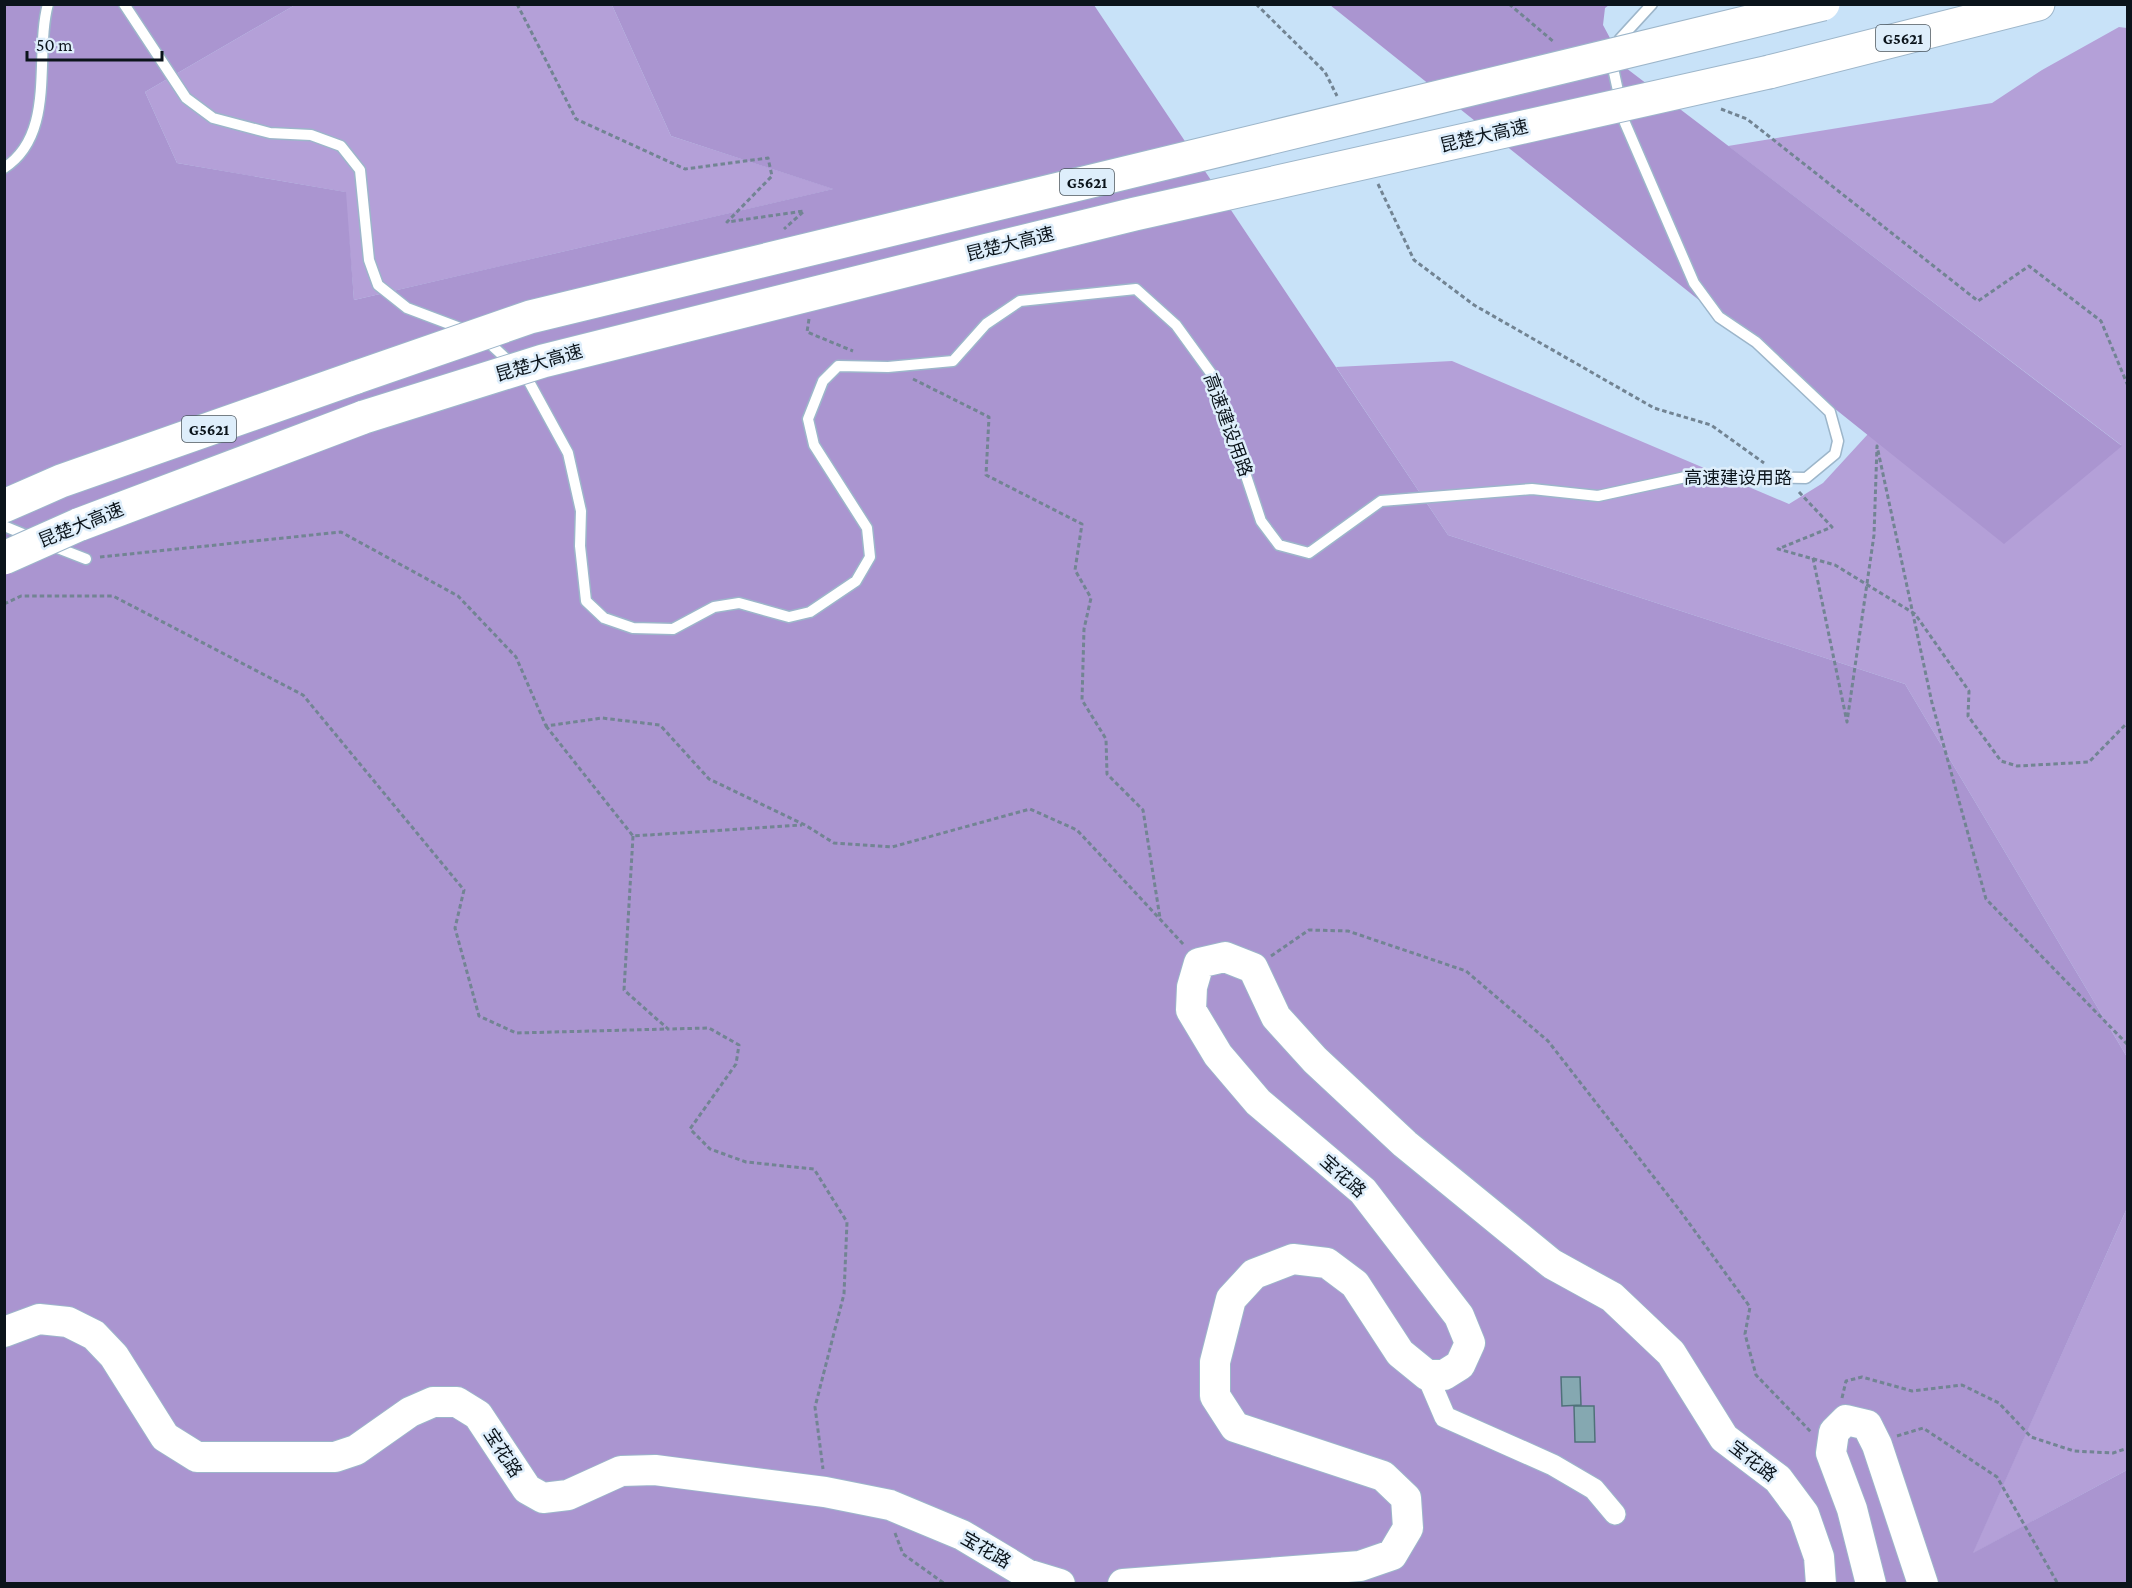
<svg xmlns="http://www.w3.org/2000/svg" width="2132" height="1588" font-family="'Crimson Pro','Noto Sans SC',serif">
	<rect width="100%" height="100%" fill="#c8e2f8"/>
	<g fill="#b4a0d8">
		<path d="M295,5H612L671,136L834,189L354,300L345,192L177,163L145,92Z"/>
		<path d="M2119,27L2127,28V1057L1905,684L1448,535L1336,367L1452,361L1789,504L1823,483L1868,434L2004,543L2121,445L1728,146L1992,103L2042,70Z"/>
		<path d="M2127,1208V1470L1972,1554Z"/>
	</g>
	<g fill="#aa95d0">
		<path d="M5,5H295L145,92L177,163L346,192L354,300L833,189L671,136L612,5H1094L1448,535L1905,684L2127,1057V1208L1973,1553L2127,1470V1583L5,1584Z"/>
		<path d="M1330,5H1609L1605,8L1603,25L1626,68L2122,446L2004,544Z"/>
	</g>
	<g fill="#85a8b1" stroke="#4f7179" stroke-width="1.5">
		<path d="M1561,1377H1580L1581,1405L1562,1406Z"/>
		<path d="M1574,1406H1594L1595,1442H1575Z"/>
	</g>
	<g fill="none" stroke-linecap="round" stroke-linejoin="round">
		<defs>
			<g id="lane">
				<path d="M124,4L186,98L213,118L270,133L311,135L341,146L360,170L369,260L378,285L407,308L468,331"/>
				<path d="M4,168C57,134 34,55 48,4"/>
				<path d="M485,339L527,378L568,453L581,511L580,546L586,601L604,618L633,628L673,629L714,607L739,603L789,617L810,612L856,581L870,557L867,528L814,445L808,419L823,381L838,366L888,367L953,361L986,324L1020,301L1136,289L1176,325L1213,376L1261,521L1279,545L1309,553L1381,501L1532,489L1598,496L1690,476L1806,478L1835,454L1838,441L1830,412L1756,342L1719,317L1694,283L1625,123L1613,68L1620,39L1652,4"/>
				<path d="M4,526L33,538"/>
				<path d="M50,545L86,559"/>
			</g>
			<path id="street" d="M1427,1375L1445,1417L1553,1465L1594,1489L1615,1514"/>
			<g id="secondary">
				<path d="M4,1332L39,1319L68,1322L94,1335L114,1356L165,1437L197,1457H335L356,1450L410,1412L433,1402H457L478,1415L527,1489L543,1498L568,1495L621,1471L655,1470L825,1492L890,1505L962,1535L1027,1574L1060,1584"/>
				<path d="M1123,1584L1360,1566L1392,1555L1408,1528L1406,1498L1383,1476L1235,1427L1215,1396V1362L1231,1299L1254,1274L1293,1259L1327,1263L1355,1284L1400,1353L1427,1375H1444L1460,1365L1470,1343L1459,1316L1363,1191L1258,1102L1218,1055L1191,1010L1192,987L1199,963L1225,957L1253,968L1276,1017L1315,1060L1405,1144L1552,1264L1612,1297L1671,1353L1724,1438L1778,1479L1804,1514L1819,1557L1821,1584"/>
				<path d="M1871,1584L1852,1509L1831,1453L1834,1432L1846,1420L1867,1425L1877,1445L1923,1584"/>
			</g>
			<g id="highway">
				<path d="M1769,72L2038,4"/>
				<path d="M4,506L61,481L357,377"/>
				<path d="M78,525L364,417"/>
			</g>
		</defs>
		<use href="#lane" stroke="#9db6ca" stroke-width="13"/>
		<use href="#street" stroke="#9db6ca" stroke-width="23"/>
		<use href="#secondary" stroke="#9db6ca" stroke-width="32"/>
		<use href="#highway" stroke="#9db6ca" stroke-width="35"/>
		<g stroke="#728493" stroke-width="3" stroke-dasharray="4.5 3" stroke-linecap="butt">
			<path d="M517,4L576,119L685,169L768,158L772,176L727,222L804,211L784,229"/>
			<path d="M1256,4L1325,72L1337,96"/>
			<path d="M1509,4L1554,42"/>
			<path d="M1721,109L1747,119L1978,301L2029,266L2101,321L2128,386"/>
			<path d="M1378,184L1414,260L1474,305L1654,408L1711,425L1764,463"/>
			<path d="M809,319L807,332L853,351"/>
			<path d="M913,379L989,417L986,475L1082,524L1075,570L1091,598L1084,629L1082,700L1106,739L1107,774L1143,810L1160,918"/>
			<path d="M1799,492L1832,527L1778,549L1835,565L1915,614L1969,691L1968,716L2001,761L2017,766L2089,762L2128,722"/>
			<path d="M100,557L341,532L458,596L516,657L546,726L602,718L660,725L709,779L805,825L834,843L892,847L1030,809L1077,830L1185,946"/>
			<path d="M1813,558L1847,722L1874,535L1877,446L1932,703L1986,899L2128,1045"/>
			<path d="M4,604L21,596H113L303,695L464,890L455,928L479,1016L516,1033L668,1029"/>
			<path d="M546,726L633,836L802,825"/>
			<path d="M633,836L624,990L668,1029L709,1028L739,1045L736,1064L690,1129L710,1149L746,1162L814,1169L847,1222L844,1294L815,1407L823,1469"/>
			<path d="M1271,956L1309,930L1348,931L1466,971L1548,1041L1681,1212L1750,1307L1745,1334L1756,1375L1811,1432"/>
			<path d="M1842,1398L1846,1381L1862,1377L1912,1391L1962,1385L1999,1403L2031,1437L2074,1451L2113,1453L2128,1448"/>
			<path d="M1897,1436L1923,1428L1997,1477L2058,1584"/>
			<path d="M895,1533L903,1554L945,1584"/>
		</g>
		<use href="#lane" stroke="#fff" stroke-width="10"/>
		<use href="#street" stroke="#fff" stroke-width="21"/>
		<use href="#secondary" stroke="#fff" stroke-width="30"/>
		<use href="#highway" stroke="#fff" stroke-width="33"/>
		<defs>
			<g id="highway-bridge">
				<path d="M357,377L530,317L1823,4"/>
				<path d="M364,417L543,361L988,250L1135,214L1769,72"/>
				<path d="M4,558L78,525"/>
			</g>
		</defs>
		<use href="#highway-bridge" stroke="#9db6ca" stroke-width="35" stroke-linecap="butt"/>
		<use href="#highway-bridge" stroke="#fff" stroke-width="33"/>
	</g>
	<g text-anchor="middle" stroke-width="5" stroke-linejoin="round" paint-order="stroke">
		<g fill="#deeefb" stroke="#4a555e" stroke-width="1.5">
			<rect x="1876" y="25" width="54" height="26" rx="4.5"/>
			<rect x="1060" y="169" width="54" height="26" rx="4.5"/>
			<rect x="182" y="416" width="54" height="26" rx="4.5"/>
		</g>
		<g font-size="16" font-weight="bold" fill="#0b141b">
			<text x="1903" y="44">G5621</text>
			<text x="1087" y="188">G5621</text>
			<text x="209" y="435">G5621</text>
		</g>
		<g font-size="18" fill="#0b141b" stroke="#deeefb">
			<text transform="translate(1484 136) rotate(-13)" y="6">昆楚大高速</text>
			<text transform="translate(1010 244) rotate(-14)" y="6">昆楚大高速</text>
			<text transform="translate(539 363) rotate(-16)" y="6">昆楚大高速</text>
			<text transform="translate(1228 425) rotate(70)" y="6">高速建设用路</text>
			<text x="1738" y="484">高速建设用路</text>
			<text transform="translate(81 525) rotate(-22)" y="6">昆楚大高速</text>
			<text transform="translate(1343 1176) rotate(42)" y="6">宝花路</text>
			<text transform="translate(503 1453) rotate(57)" y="6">宝花路</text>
			<text transform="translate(1753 1461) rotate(38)" y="6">宝花路</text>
			<text transform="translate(986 1550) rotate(30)" y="6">宝花路</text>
		</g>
	</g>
	<rect width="2132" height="1588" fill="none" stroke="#0b141b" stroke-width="12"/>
	<path d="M27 51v9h135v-9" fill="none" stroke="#0b141b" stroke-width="3"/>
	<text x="36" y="51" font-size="18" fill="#0b141b" stroke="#deeefb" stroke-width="4.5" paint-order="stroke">50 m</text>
</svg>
